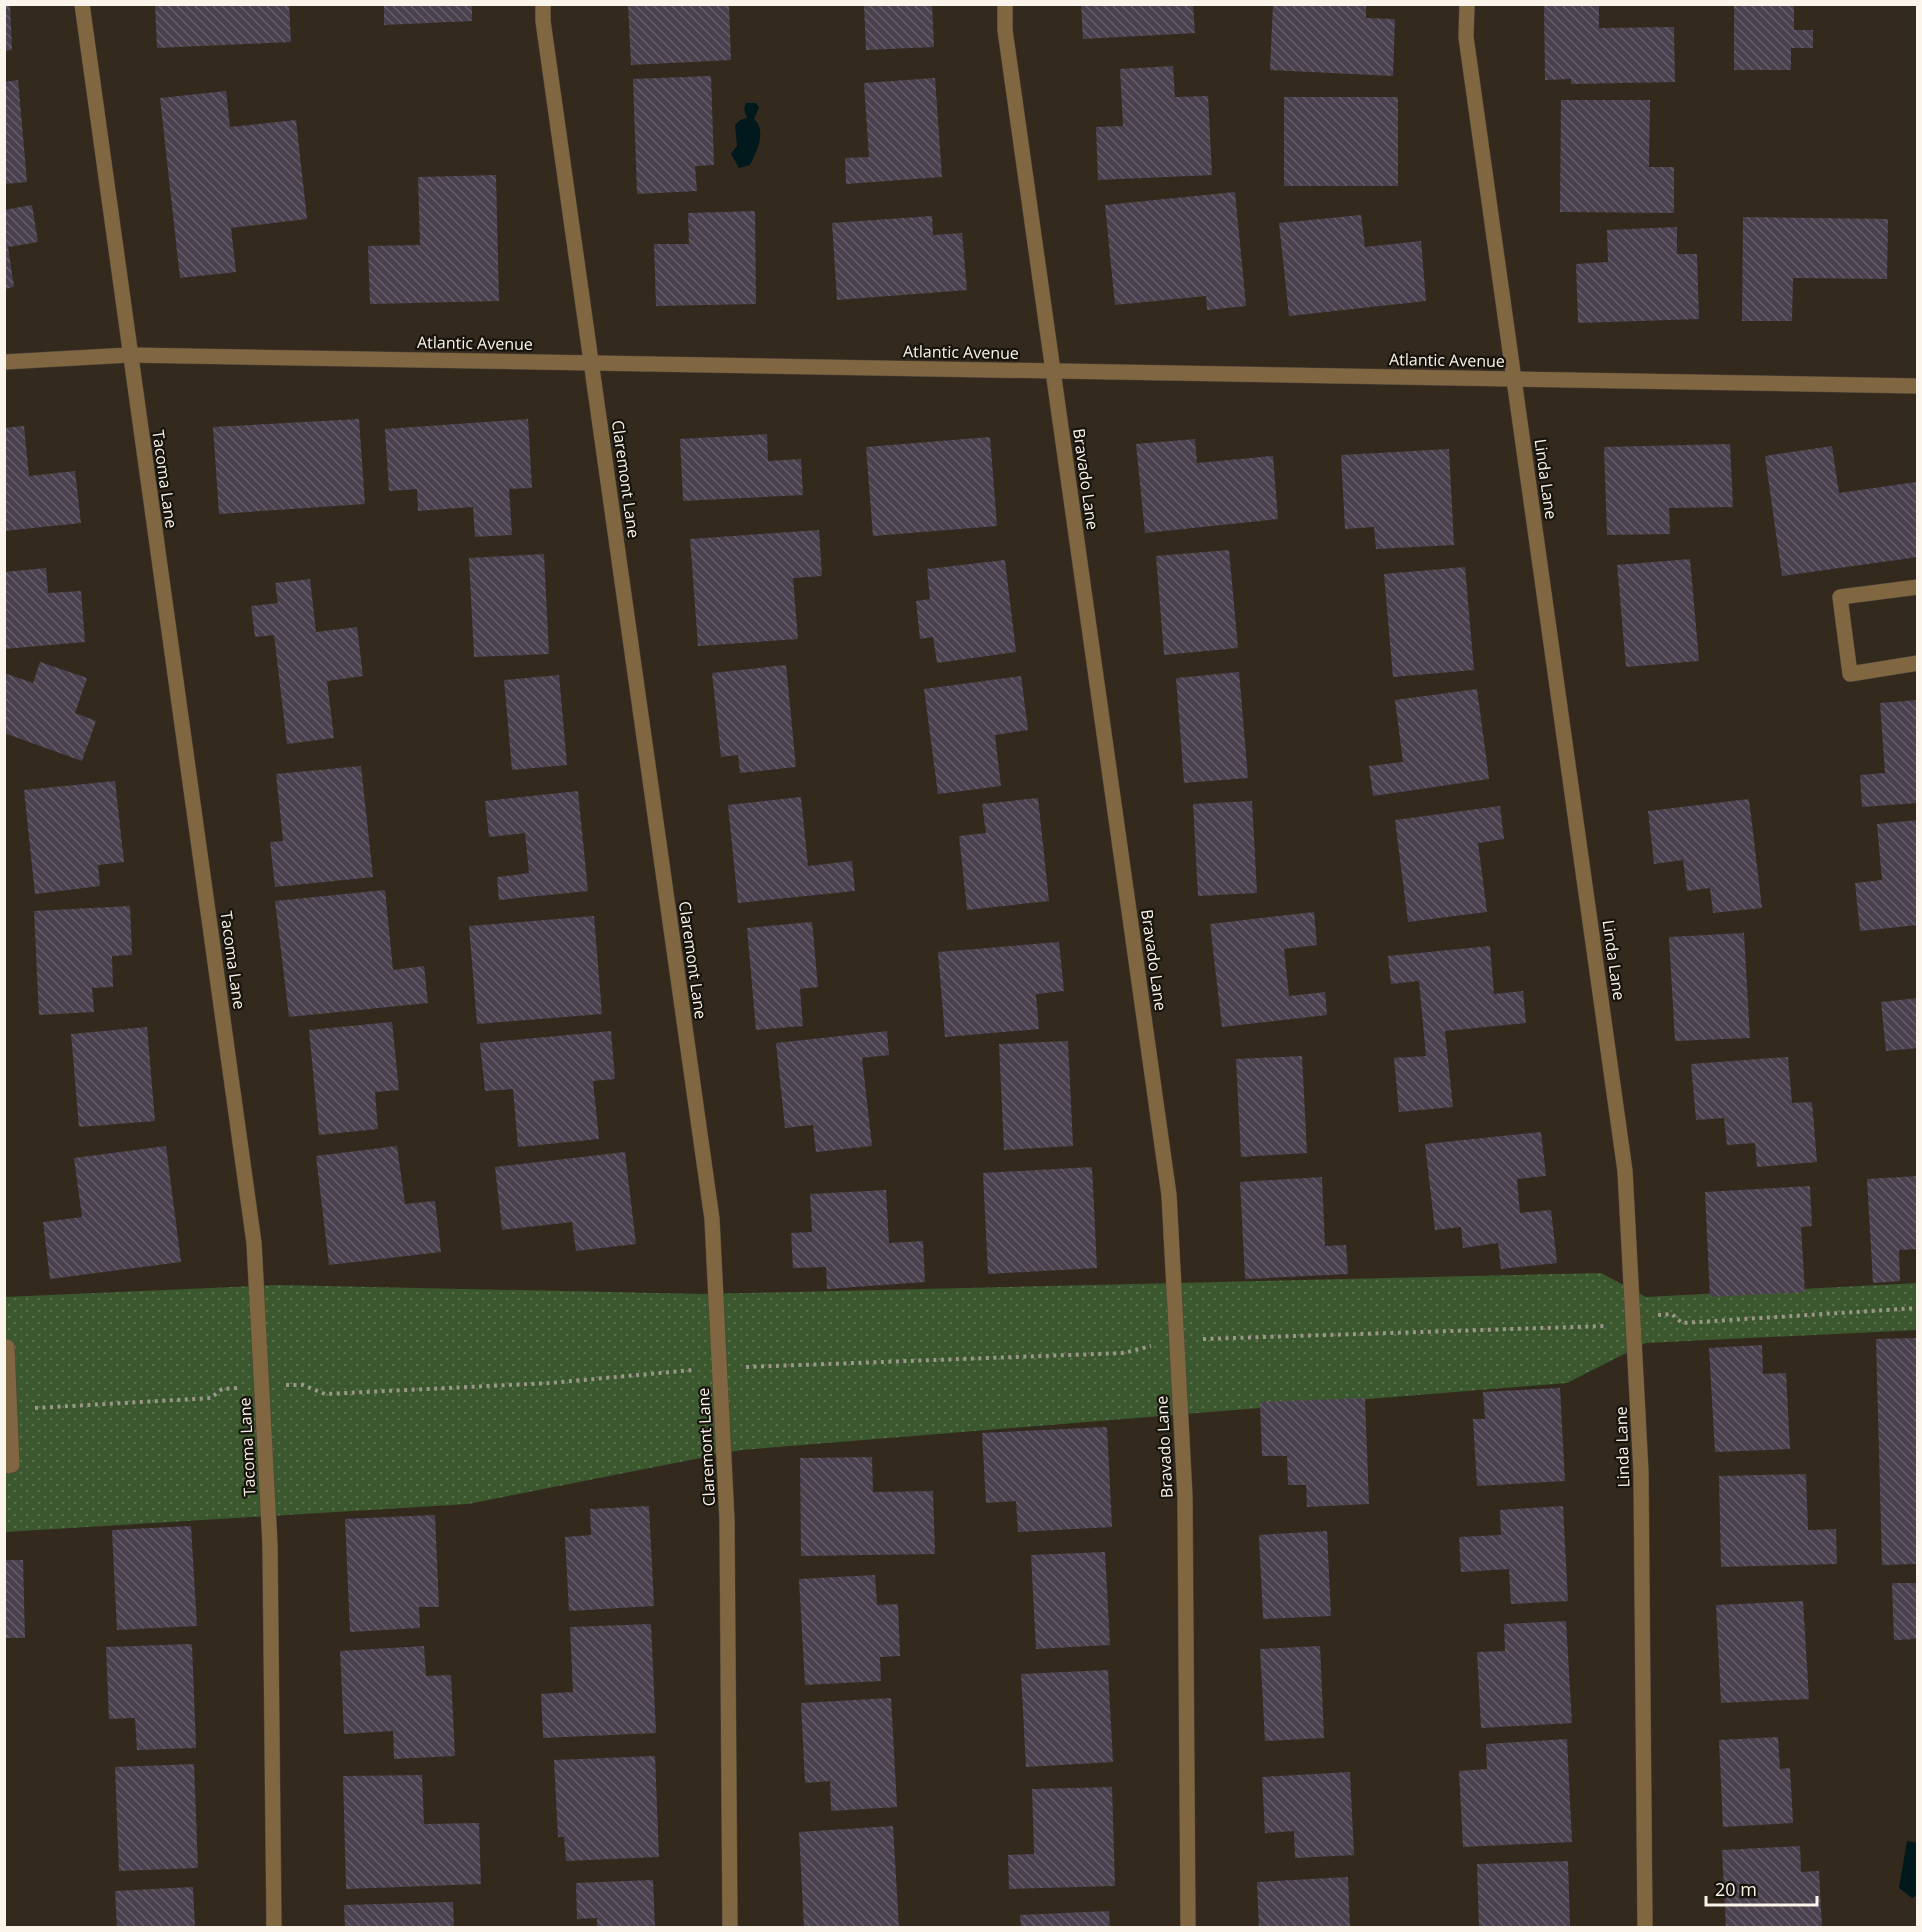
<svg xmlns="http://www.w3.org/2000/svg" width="1922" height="1932" font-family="'Open Sans',sans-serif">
	<defs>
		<pattern id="park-dots" width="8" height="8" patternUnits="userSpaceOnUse" patternTransform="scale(1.5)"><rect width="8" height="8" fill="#3b572e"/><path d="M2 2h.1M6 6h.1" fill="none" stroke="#58704c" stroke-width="1.8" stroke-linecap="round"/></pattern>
		<pattern id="building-back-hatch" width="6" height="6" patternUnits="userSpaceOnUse" patternTransform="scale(1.5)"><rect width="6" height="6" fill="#4a414e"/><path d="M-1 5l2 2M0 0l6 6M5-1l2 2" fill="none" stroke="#655d68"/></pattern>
	</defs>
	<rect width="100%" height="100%" fill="#332a1d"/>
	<path fill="url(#park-dots)" d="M1601,1273L1646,1297L1917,1283L1918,1330L1646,1343L1567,1383L741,1450L468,1504L5,1532L4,1297L279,1285L704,1294Z"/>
	<g fill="#01181c">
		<path d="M746,103H756L759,107L754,119C767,131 757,151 750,165L739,168L731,154L737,146L735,125L740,120L747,118L744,109Z"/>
		<path d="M1907,1841L1917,1843V1895L1912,1898L1899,1888Z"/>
	</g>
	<g fill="url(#building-back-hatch)">
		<path d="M4,4H10L12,50L4,51Z"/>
		<path d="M155,4H289L291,42L157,48Z"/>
		<path d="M384,4H472V21L384,25Z"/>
		<path d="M628,4H729L731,60L631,65Z"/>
		<path d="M864,4H932L934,47L866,50Z"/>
		<path d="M1081,4H1193L1195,33L1083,39Z"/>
		<path d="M1273,4H1366V18L1395,19L1393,76L1270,70Z"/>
		<path d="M1544,4H1599V28L1674,27L1675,82L1571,84V79L1545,80Z"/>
		<path d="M1734,4H1794V30H1813V48H1791V70H1734Z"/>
		<path d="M1173,66L1175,97L1208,96L1212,175L1098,180L1096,127L1123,126L1120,69Z"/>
		<path d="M711,76L714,165L695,166L697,191L637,194L633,79Z"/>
		<path d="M935,78L942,177L846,184L845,158L869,157L864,83Z"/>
		<path d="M18,80L27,182L4,184V82Z"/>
		<path d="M226,91L230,127L296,120L307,219L231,228L236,272L180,278L160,98Z"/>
		<rect x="1284" y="97" width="114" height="89"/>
		<path d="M1561,100H1650L1649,167H1674V213L1560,212Z"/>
		<path d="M496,175L499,301L370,304L368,246L420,245L418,177Z"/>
		<path d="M1235,192L1246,306L1207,310L1206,296L1115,305L1105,205Z"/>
		<path d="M32,205L38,242L8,247L14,287L4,289V210Z"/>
		<path d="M755,211L756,304L656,306L654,244H689L688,213Z"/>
		<path d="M1361,215L1365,247L1421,241L1426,301L1289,316L1279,223Z"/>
		<path d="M932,216L933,235L962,233L967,290L837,300L832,223Z"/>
		<path d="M1743,217L1888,219L1887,279L1793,278L1792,321H1742Z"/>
		<path d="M1677,227V254H1697L1699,319L1578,323L1576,264L1608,262L1607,230Z"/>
		<path d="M359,419L365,504L219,514L213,427Z"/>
		<path d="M528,419L532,488L509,489L512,535L475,537L473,507L418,511L417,489L389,491L385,429Z"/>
		<path d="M24,426L29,476L75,471L81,523L4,531V428Z"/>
		<path d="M767,434L768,461L801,459L803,495L683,501L680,439Z"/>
		<path d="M990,437L997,526L873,536L866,447Z"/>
		<path d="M1195,439L1197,463L1273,456L1278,519L1145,533L1136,444Z"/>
		<path d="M1730,444L1733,507L1669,508L1670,534L1607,535L1604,447Z"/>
		<path d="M1832,446L1839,493L1916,482L1918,557L1782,576L1765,456Z"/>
		<path d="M1449,449L1454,545L1376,549L1374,527L1345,529L1341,455Z"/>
		<path d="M819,530L822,576L793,578L798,639L698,646L690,539Z"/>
		<path d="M1229,550L1238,648L1164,655L1156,556Z"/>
		<path d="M544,554L549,654L474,657L469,558Z"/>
		<path d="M1690,559L1699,661L1626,667L1617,565Z"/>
		<path d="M1005,560L1016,652L937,663L933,637L920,639L916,601L930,599L927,569Z"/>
		<path d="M1465,567L1474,670L1393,677L1384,574Z"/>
		<path d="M46,568L48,593L81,591L85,642L4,649V572Z"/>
		<path d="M310,579L316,632L357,627L363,676L327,681L334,738L287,744L274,635L255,637L251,606L278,603L275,583Z"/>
		<path d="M40,662L87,678L75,713L96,721L82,761L4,733V673L33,683Z"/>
		<path d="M786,665L796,767L740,773L738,755L721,757L712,673Z"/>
		<path d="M1239,672L1248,778L1184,783L1176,678Z"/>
		<path d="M559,675L567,765L512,770L504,680Z"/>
		<path d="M1021,676L1028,730L995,735L1001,786L938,794L924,689Z"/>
		<path d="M1477,689L1489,779L1373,796L1369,766L1403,762L1395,700Z"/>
		<path d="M1918,700V803L1862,807L1860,775L1885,773L1880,703Z"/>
		<path d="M361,766L373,877L275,887L270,842L283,841L276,774Z"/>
		<path d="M115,781L124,862L98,865L100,886L35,894L24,790Z"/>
		<path d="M578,791L588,891L499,900L497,877L529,873L525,833L489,837L485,801Z"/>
		<path d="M801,797L808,866L852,861L855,891L738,903L728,805Z"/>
		<path d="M1038,798L1049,901L967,910L959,836L986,833L982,804Z"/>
		<path d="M1749,799L1762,908L1713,913L1710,888L1687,891L1683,860L1654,864L1648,811Z"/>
		<path d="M1252,801L1257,893L1198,896L1193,804Z"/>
		<path d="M1500,806L1504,839L1478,843L1487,912L1408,922L1395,820Z"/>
		<path d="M1918,820V925L1860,931L1855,883L1882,880L1877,824Z"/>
		<path d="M385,890L393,970L424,966L428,1003L289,1017L275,901Z"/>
		<path d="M130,906L132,955L112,956L113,987L92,988L94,1012L39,1015L34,911Z"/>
		<path d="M1314,912L1317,945L1284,949L1289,996L1325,992L1327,1015L1222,1027L1210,924Z"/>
		<path d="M594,916L602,1014L477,1024L469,926Z"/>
		<path d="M812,922L818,987L800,989L803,1026L756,1030L747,928Z"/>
		<path d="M1744,933L1750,1038L1675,1041L1669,937Z"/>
		<path d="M1059,942L1064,991L1036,994L1039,1029L945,1037L938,952Z"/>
		<path d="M1490,946L1494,994L1523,991L1526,1023L1445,1031L1453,1107L1399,1112L1394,1058L1426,1056L1419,981L1391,984L1388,956Z"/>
		<path d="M1918,998V1048L1886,1051L1881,1002Z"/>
		<path d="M392,1022L399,1090L375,1092L378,1129L319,1135L309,1030Z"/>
		<path d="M147,1027L155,1121L79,1127L71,1034Z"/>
		<path d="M611,1031L615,1079L593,1081L599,1139L518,1147L513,1089L485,1091L480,1043Z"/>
		<path d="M887,1031L889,1055L862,1058L872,1146L816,1152L813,1125L785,1128L776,1043Z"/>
		<path d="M1068,1041L1073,1146L1004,1150L999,1044Z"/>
		<path d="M1302,1056L1307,1153L1241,1157L1236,1059Z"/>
		<path d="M1788,1057L1792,1103L1812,1102L1817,1162L1757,1167L1755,1143L1727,1145L1724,1118L1696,1120L1691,1064Z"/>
		<path d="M1541,1132L1546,1176L1517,1179L1520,1213L1551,1210L1557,1263L1501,1269L1498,1243L1463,1248L1461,1227L1435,1230L1425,1144Z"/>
		<path d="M166,1146L181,1262L50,1279L43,1222L82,1217L74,1158Z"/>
		<path d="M397,1146L405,1204L435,1201L441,1252L329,1265L316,1156Z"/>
		<path d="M625,1152L636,1244L576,1251L572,1222L502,1230L495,1167Z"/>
		<path d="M1092,1167L1097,1268L988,1274L983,1173Z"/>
		<path d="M1918,1176V1249L1899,1250L1900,1281L1873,1283L1867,1179Z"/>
		<path d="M1322,1177L1325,1246L1346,1245L1348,1274L1245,1279L1240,1182Z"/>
		<path d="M1810,1186L1812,1226L1801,1227L1805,1292L1710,1297L1705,1192Z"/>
		<path d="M886,1190L889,1243L923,1241L925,1282L827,1289L826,1267L793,1268L791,1233L812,1232L810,1194Z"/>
		<path d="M1918,1338V1564L1882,1565L1876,1339Z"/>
		<path d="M1762,1345L1763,1374L1786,1373L1790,1449L1715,1452L1709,1348Z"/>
		<path d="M1560,1388L1565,1481L1477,1486L1473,1419H1485L1483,1392Z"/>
		<path d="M1365,1398L1369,1504L1307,1507L1306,1485H1288L1287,1456H1262L1260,1402Z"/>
		<path d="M1107,1427L1112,1527L1018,1532L1016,1501L986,1503L982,1433Z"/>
		<path d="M872,1457L873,1492L933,1491L935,1554L801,1556L800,1458Z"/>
		<path d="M1806,1474L1808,1530L1836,1529L1837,1564L1721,1567L1719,1476Z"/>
		<path d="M649,1506L654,1606L569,1611L565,1537L591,1535L590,1509Z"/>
		<path d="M1563,1506L1568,1601L1511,1604L1509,1569L1461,1572L1459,1537L1501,1535L1500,1510Z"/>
		<path d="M435,1515L439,1607H419L420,1628L350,1632L345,1519Z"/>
		<path d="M191,1526L197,1626L117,1630L112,1530Z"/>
		<path d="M1327,1531L1331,1616L1263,1619L1259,1535Z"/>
		<path d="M1105,1552L1110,1645L1036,1649L1031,1555Z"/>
		<path d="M4,1560H23L25,1638H4Z"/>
		<path d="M875,1575L877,1605L898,1604L900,1656L880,1657L881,1681L805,1685L799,1579Z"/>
		<path d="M1892,1583H1918V1639L1894,1640Z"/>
		<path d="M1803,1601L1809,1699L1721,1703L1716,1605Z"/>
		<path d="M1566,1621L1572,1723L1481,1728L1477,1652L1505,1651L1504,1624Z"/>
		<path d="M651,1624L656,1733L543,1738L541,1694L573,1692L570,1627Z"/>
		<path d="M192,1644L196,1748L137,1750L135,1718L109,1719L106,1647Z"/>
		<path d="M424,1646L426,1676L451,1675L455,1756L394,1759L393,1731L344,1734L340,1651Z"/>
		<path d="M1320,1646L1324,1738L1265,1741L1260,1649Z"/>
		<path d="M1108,1670L1113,1762L1026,1767L1021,1674Z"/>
		<path d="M891,1698L897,1807L831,1811L830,1781L805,1783L801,1703Z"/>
		<path d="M1778,1737L1780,1769L1790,1768L1793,1823L1723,1827L1719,1740Z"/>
		<path d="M1567,1739L1572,1842L1463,1847L1459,1771L1487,1769L1486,1744Z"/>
		<path d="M655,1756L659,1857L566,1861L564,1837H558L554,1760Z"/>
		<path d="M194,1764L198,1868L119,1871L115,1767Z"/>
		<path d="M1350,1772L1354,1855L1295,1858L1294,1831L1265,1833L1262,1777Z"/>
		<path d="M422,1775L424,1824L479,1823L481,1884L346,1889L343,1776Z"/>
		<path d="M1112,1787L1115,1886L1009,1889L1008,1855L1034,1854L1032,1789Z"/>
		<path d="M893,1826L899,1928H804L799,1832Z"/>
		<path d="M1800,1846L1801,1872L1819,1871L1822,1928H1726L1722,1850Z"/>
		<path d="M1568,1861L1570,1928H1479L1477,1864Z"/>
		<path d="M1348,1877L1350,1928H1259L1257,1882Z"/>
		<path d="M653,1880L655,1928H597V1918L577,1919L576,1883Z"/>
		<path d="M193,1887L195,1928H117L115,1891Z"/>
		<path d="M453,1902L454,1928H345L344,1905Z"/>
		<path d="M1109,1911L1110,1928H1021L1020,1915Z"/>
	</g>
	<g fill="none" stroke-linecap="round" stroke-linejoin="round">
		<defs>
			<g id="service">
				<path d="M1918,587L1840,597L1850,674L1918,663"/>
				<path d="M4,1347H7L12,1465L4,1466"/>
			</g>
			<g id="minor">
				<path d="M82,4L254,1243L270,1545L274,1928"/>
				<path d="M543,4V21L712,1219L727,1520L730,1928"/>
				<path d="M1005,4V30L1169,1195L1185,1496L1188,1928"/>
				<path d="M1467,4L1466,37L1625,1171L1641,1472L1645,1928"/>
				<path d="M4,362L129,355L1918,386"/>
			</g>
		</defs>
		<use href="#service" stroke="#4f463a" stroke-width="16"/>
		<use href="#minor" stroke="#4f463a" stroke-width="16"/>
		<g stroke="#9d968b" stroke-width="4" stroke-dasharray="3 4.5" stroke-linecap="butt">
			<path d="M1658,1315L1672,1314L1682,1323L1918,1308"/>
			<path d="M1203,1339L1606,1326"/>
			<path d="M746,1367L1124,1353L1151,1346"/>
			<path d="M286,1385H303L325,1394L550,1383L693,1370"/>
			<path d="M35,1408L211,1398L222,1389L237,1388"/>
		</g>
		<use href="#service" stroke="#806641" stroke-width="15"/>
		<use href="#minor" stroke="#806641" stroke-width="15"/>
	</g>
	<g text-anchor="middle" stroke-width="4.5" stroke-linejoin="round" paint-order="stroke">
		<g font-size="16" fill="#faf4eb" stroke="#17130d">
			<text transform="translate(475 343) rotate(1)" y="6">Atlantic Avenue</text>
			<text transform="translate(961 352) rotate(1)" y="6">Atlantic Avenue</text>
			<text transform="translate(1447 360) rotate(1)" y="6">Atlantic Avenue</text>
			<text transform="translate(165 479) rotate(82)" y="6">Tacoma Lane</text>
			<text transform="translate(626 479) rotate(82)" y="6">Claremont Lane</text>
			<text transform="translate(1086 479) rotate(82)" y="6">Bravado Lane</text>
			<text transform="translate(1546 479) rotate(82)" y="6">Linda Lane</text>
			<text transform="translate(233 960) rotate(82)" y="6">Tacoma Lane</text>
			<text transform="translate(693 960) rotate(82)" y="6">Claremont Lane</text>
			<text transform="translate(1154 960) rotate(82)" y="6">Bravado Lane</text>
			<text transform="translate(1614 960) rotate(82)" y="6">Linda Lane</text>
			<text transform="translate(247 1447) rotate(-93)" y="6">Tacoma Lane</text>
			<text transform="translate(706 1447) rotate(-93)" y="6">Claremont Lane</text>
			<text transform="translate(1164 1447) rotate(-93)" y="6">Bravado Lane</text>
			<text transform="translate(1622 1447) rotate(-92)" y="6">Linda Lane</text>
		</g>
	</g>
	<rect width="1922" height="1932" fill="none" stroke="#faf4eb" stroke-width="12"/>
	<path d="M1706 1896v9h111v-9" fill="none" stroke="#faf4eb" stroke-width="3"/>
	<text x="1715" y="1896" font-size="18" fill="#faf4eb" stroke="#17130d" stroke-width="4.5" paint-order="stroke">20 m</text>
</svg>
